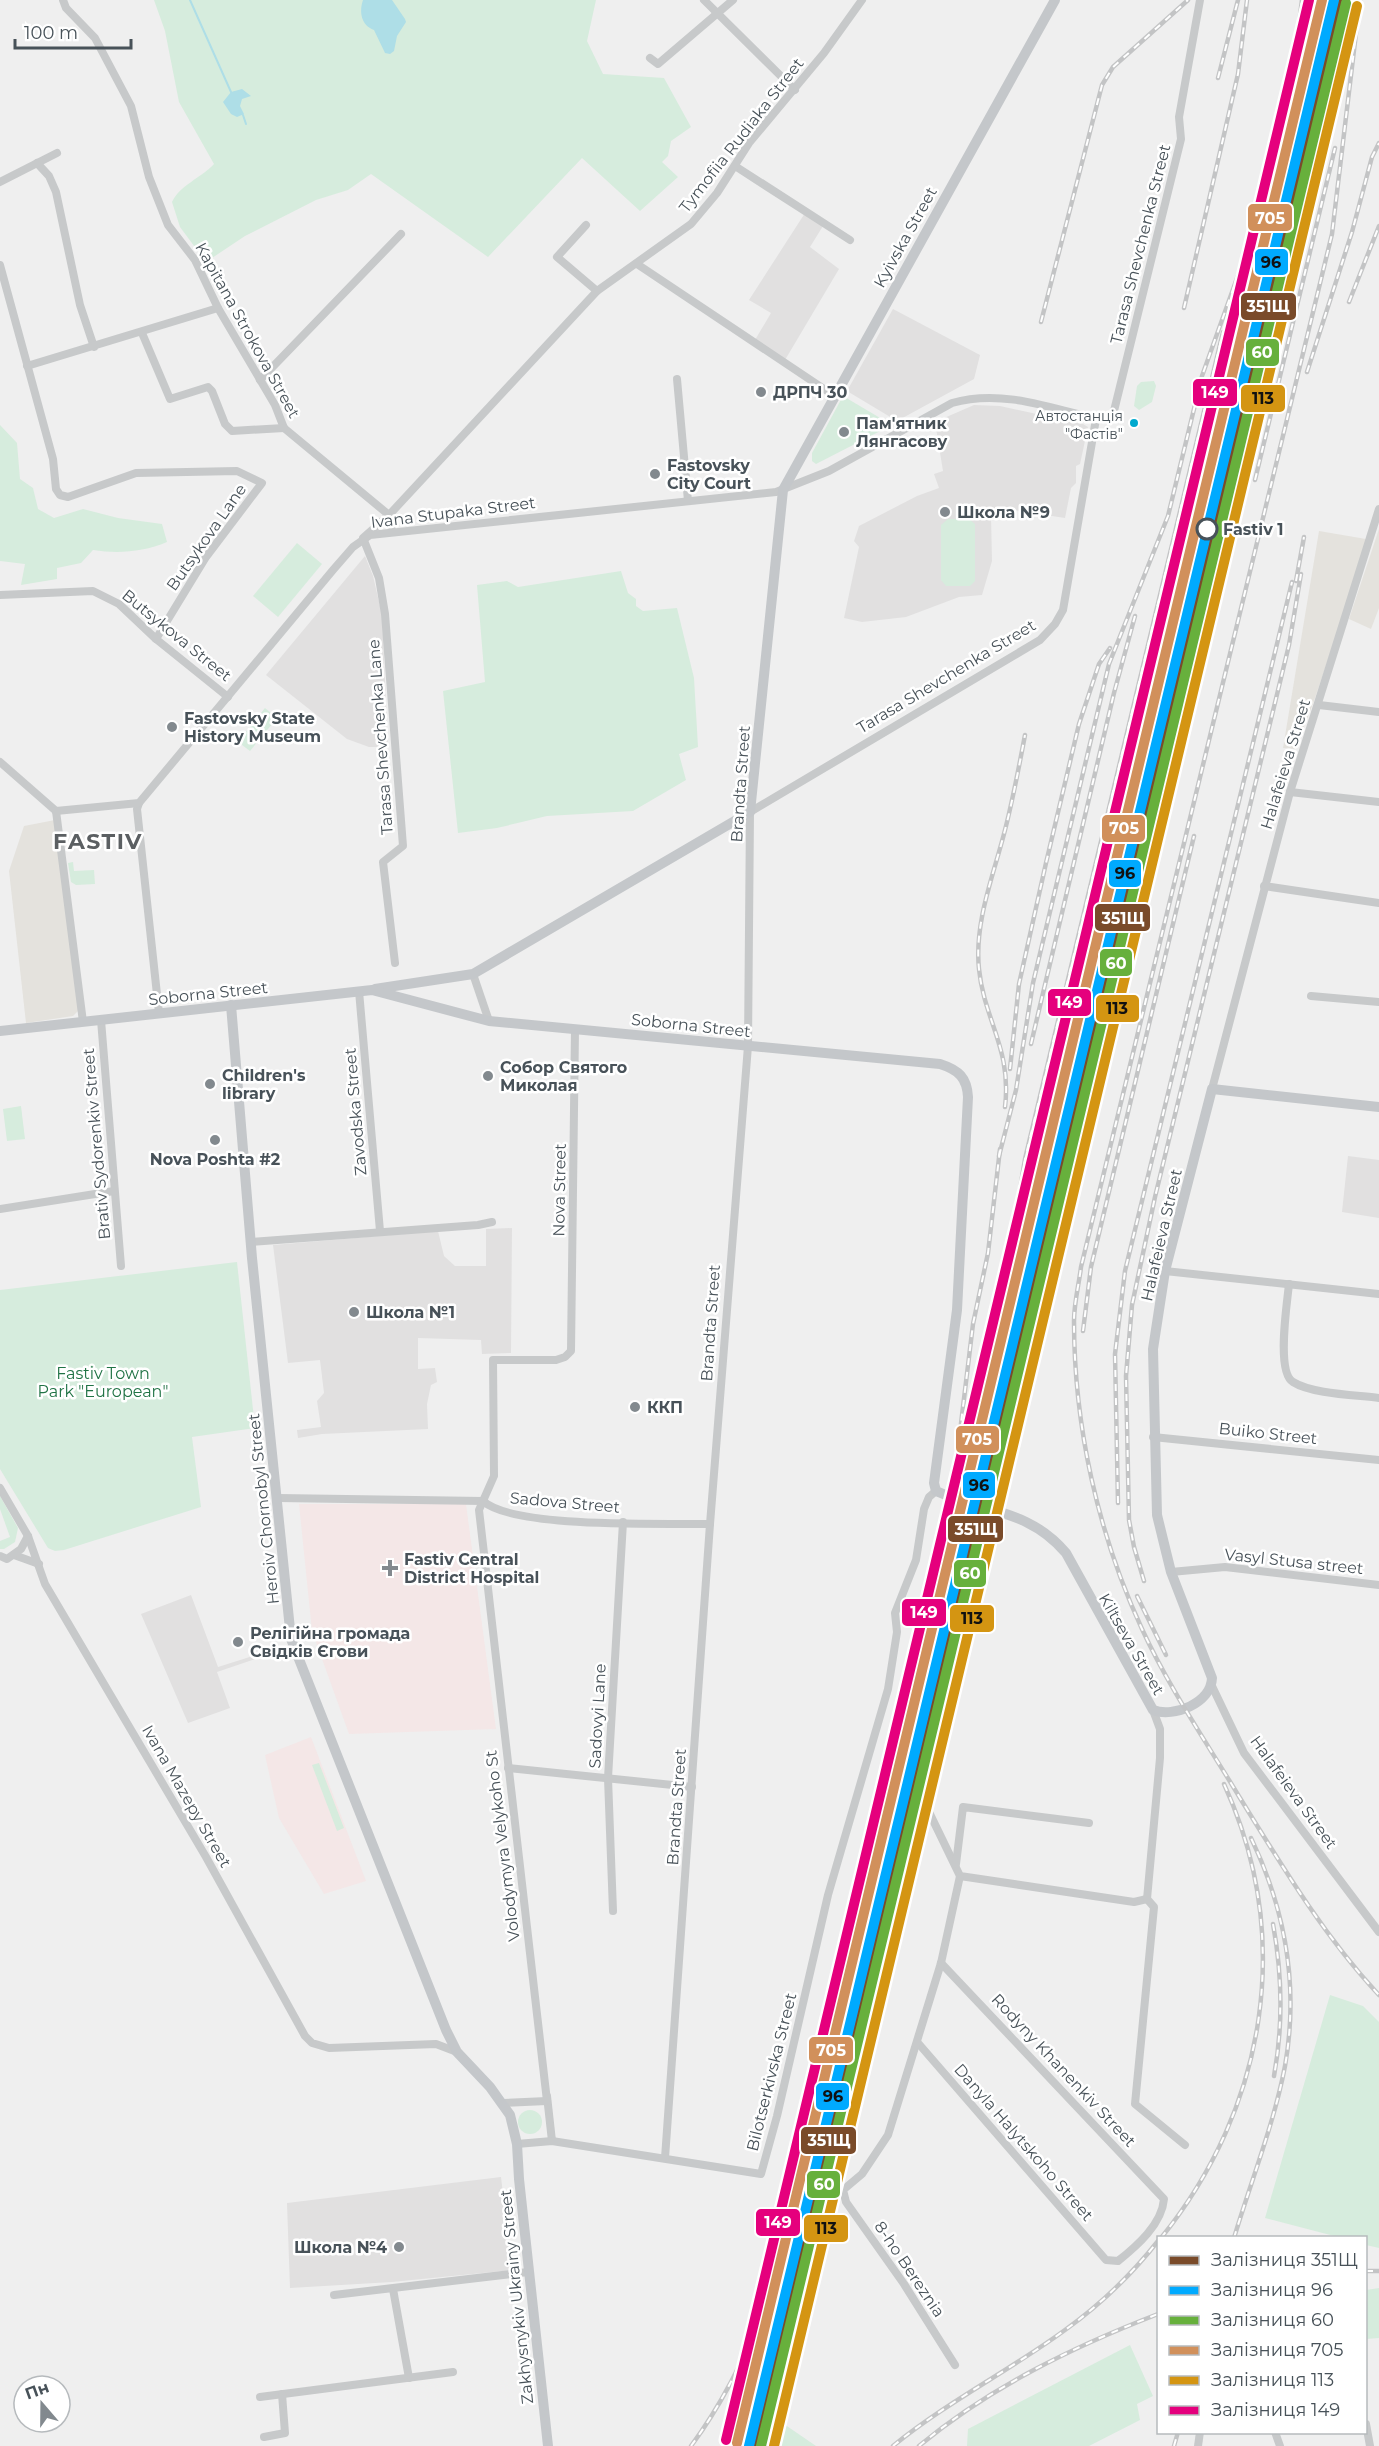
<svg xmlns="http://www.w3.org/2000/svg" width="1379" height="2446" font-family="Montserrat,sans-serif">
	<rect width="100%" height="100%" fill="#efefef"/>
	<g fill="#e4e2dd">
		<path d="M1379,529V608L1371,629L1349,619Z"/>
		<path d="M1319,531L1366,539L1359,567L1314,701L1295,749L1283,748Z"/>
		<path d="M55,820L79,1010L73,1016L26,1023L9,871L24,826Z"/>
	</g>
	<g fill="#e1e0e0">
		<path d="M805,213L823,226L810,247L839,269L785,360L755,340L771,313L749,300Z"/>
		<path d="M893,309L980,355L974,379L897,421L847,391Z"/>
		<path d="M974,405L1000,406L1083,424L1088,427L1080,464L1076,466V483L1071,488L1065,518L1006,509L991,516L992,561L982,595L959,597L906,617L862,622L844,618L859,547L854,541L859,526L917,496L939,488L934,474L943,471L935,422Z"/>
		<path d="M365,556L373,576L382,615L388,747H369L347,739L266,675Z"/>
		<path d="M1348,1156L1379,1160V1218L1342,1212Z"/>
		<path d="M512,1228L511,1353L482,1354L481,1340L418,1338V1369L435,1368L437,1382L431,1385L427,1404L428,1429L322,1434L298,1438L297,1430L321,1427L317,1401L324,1393L320,1360L288,1363L273,1245L438,1231L444,1256L455,1266H486V1229Z"/>
		<path d="M191,1595L218,1667L281,1647L282,1650L217,1672L230,1708L188,1723L141,1614Z"/>
		<path d="M501,2177L512,2270L392,2282L290,2288L287,2203Z"/>
	</g>
	<g fill="#f4e7e7">
		<path d="M299,1504H466L496,1729L349,1734L312,1631Z"/>
		<path d="M311,1737L366,1881L324,1894L279,1818L265,1755Z"/>
	</g>
	<g fill="#d6ecdd">
		<path d="M154,0H596L587,41L603,74L664,78L691,127L671,141L668,156L662,162L678,177L640,211L582,158L488,257L371,174L348,190L316,200L245,236L206,262L180,227L172,202C181,184 200,179 214,164L179,102L165,31Z"/>
		<path d="M1154,381L1156,386L1152,402L1139,410L1134,406L1137,386L1141,382Z"/>
		<path d="M843,396L892,425L816,464L812,461V453Z"/>
		<path d="M0,425L17,443L20,479L33,488L38,509L54,518L83,509L118,518L162,524L167,542C143,552 118,554 93,550L81,563L57,568V579L21,585L25,564L0,561Z"/>
		<path d="M948,519H969L975,524V581L970,586H946L941,580V525Z"/>
		<path d="M297,543L322,564L278,617L253,596Z"/>
		<path d="M621,571L628,593L636,599V606L643,611L677,608L694,678L698,747L679,754L686,780L633,811L547,816L497,828L458,833L443,691L485,682L477,585L507,581L518,587Z"/>
		<path d="M265,708L277,718L250,751L238,742Z"/>
		<path d="M73,862L74,871L94,870L95,884L76,885L71,882L68,863Z"/>
		<path d="M21,1106L25,1139L7,1141L3,1109Z"/>
		<path d="M237,1262L255,1428L192,1437L201,1507L64,1550L55,1551L48,1548L0,1469V1290Z"/>
		<path d="M0,1496L18,1528L15,1542L4,1549H0V1541L10,1537L0,1509Z"/>
		<path d="M319,1763L344,1828L337,1831L312,1765Z"/>
		<path d="M1330,1995L1363,2006L1379,2022V2248L1366,2245V2238L1338,2237L1265,2218Z"/>
		<circle cx="530" cy="2122" r="12"/>
		<path d="M1379,2288V2338L1366,2339V2290Z"/>
		<path d="M1130,2345L1153,2396L1137,2404L1140,2420L1089,2446H967L968,2429Z"/>
		<path d="M781,2422L816,2446H775Z"/>
	</g>
	<g fill="#aedee7">
		<path d="M363,0H392L405,19L406,22L397,36L394,51L390,54L385,53L374,30C361,25 359,12 363,0Z"/>
		<path d="M242,89L251,96L242,99L240,106L244,114L237,117L231,114L223,102L231,92Z"/>
	</g>
	<g fill="none" stroke-linecap="round" stroke-linejoin="round">
		<g stroke="#aedee7" stroke-width="2">
			<path d="M190,0L231,92"/>
			<path d="M243,115L246,124"/>
		</g>
		<g stroke="#c7c9ca" stroke-width="8">
			<path d="M63,0L66,8L95,38L131,106L149,177L168,225L195,260L218,308L275,405L284,428L389,515L363,538L379,578L385,614L403,846L383,862L395,963"/>
			<path d="M704,0L795,90"/>
			<path d="M650,58L658,64L733,0"/>
			<path d="M37,163L49,176L56,192L80,305L94,347"/>
			<path d="M735,166L850,240"/>
			<path d="M0,182L57,153"/>
			<path d="M586,225L557,257L597,291"/>
			<path d="M637,264L833,395"/>
			<path d="M0,265L53,459L56,489L60,495L68,497L136,473L237,471L262,483L206,557L156,639"/>
			<path d="M142,333L170,399L208,387L212,391L225,424L232,431L284,428"/>
			<path d="M27,366L218,308"/>
			<path d="M677,379L688,501"/>
			<path d="M260,380L401,234"/>
			<path d="M392,531L389,515L597,291L691,224L717,193L749,143L824,53L862,0"/>
			<path d="M0,595L93,591L119,604L156,639L228,697"/>
			<path d="M1319,705L1379,712"/>
			<path d="M0,762L56,811"/>
			<path d="M1290,792L1379,802"/>
			<path d="M139,803L137,809L159,1013"/>
			<path d="M56,811L139,803L333,570L353,547L370,535L776,492L829,471L952,403C1000,389 1049,407 1096,419H1112L1181,139L1179,117L1200,0"/>
			<path d="M56,811L83,1022"/>
			<path d="M1264,886L1379,903"/>
			<path d="M473,974L489,1021"/>
			<path d="M359,991L380,1231"/>
			<path d="M1311,996L1379,1002"/>
			<path d="M101,1020L121,1266"/>
			<path d="M1212,1089L1290,792L1379,509"/>
			<path d="M0,1209L114,1191"/>
			<path d="M251,1242L478,1225L492,1222"/>
			<path d="M1165,1271L1379,1294"/>
			<path d="M1289,1284C1287,1304 1276,1372 1293,1382C1312,1394 1356,1395 1379,1398"/>
			<path d="M1153,1437L1379,1460"/>
			<path d="M0,1488L28,1536L45,1584L206,1857L305,2036L312,2043L329,2048L436,2044L457,2052"/>
			<path d="M278,1498L483,1501C514,1529 664,1523 710,1524"/>
			<path d="M984,1507L916,1793L929,1812L960,1876L1134,1902L1147,1899"/>
			<path d="M14,1555L39,1564"/>
			<path d="M0,1556L7,1559L21,1549L28,1536"/>
			<path d="M1171,1572L1225,1567L1379,1585"/>
			<path d="M1211,1684L1244,1753L1379,1932"/>
			<path d="M1153,1710L1160,1729V1758L1147,1899L1154,1907L1135,2104L1185,2145"/>
			<path d="M508,1768L692,1787"/>
			<path d="M956,1864L963,1807L1089,1823"/>
			<path d="M613,1911L608,1778L623,1522"/>
			<path d="M918,2043L1106,2260L1118,2261C1137,2246 1162,2224 1164,2199L941,1963"/>
			<path d="M547,2096L552,2141"/>
			<path d="M503,2103L547,2101L479,1510L494,1476L493,1360H556L565,1357L571,1351L575,1029"/>
			<path d="M517,2144L552,2141L761,2174L777,2116L828,1895L888,1689L897,1632L895,1613L916,1560L924,1509L929,1497L936,1491"/>
			<path d="M665,2158L710,1524L748,1046L750,812L1040,640L1055,624L1063,610L1096,419"/>
			<path d="M393,2289L409,2378"/>
			<path d="M334,2295L528,2272"/>
			<path d="M955,2365L904,2284L846,2202L843,2190L862,2174L888,2135L941,1963L960,1876"/>
			<path d="M260,2397L453,2372"/>
			<path d="M1366,2424L1370,2446"/>
			<path d="M1275,2432L1280,2446"/>
			<path d="M264,2437L285,2433L282,2394"/>
			<path d="M1198,2446L1200,2432"/>
		</g>
		<g stroke="#c4c7ca" stroke-width="10">
			<path d="M375,989L473,974L750,812L783,490L1055,0"/>
			<path d="M231,1005L252,1258L291,1639L446,2030L457,2052L490,2087L510,2115L517,2144L519,2179L548,2446"/>
			<path d="M0,1031L372,990L489,1021L940,1064C959,1070 967,1078 968,1097L957,1310L934,1483L936,1491C985,1513 1029,1509 1066,1553L1153,1710C1174,1718 1211,1703 1212,1678L1171,1572L1157,1515L1153,1349L1165,1271L1212,1089L1379,1107"/>
		</g>
		<defs>
			<g id="rail">
				<path d="M1360,0L1332,234L1081,1267C1079,1284 1074,1303 1074,1321C1074,1426 1098,1534 1142,1629C1169,1688 1207,1743 1240,1798C1282,1866 1324,1936 1379,1995"/>
				<path d="M1218,78L1238,0"/>
				<path d="M1288,107L1302,0"/>
				<path d="M1329,141L1343,80"/>
				<path d="M1349,302L1379,226"/>
				<path d="M1184,308L1238,74L1247,0"/>
				<path d="M1041,322L1102,85L1113,67L1188,0"/>
				<path d="M1307,372L1352,232L1372,157L1379,143"/>
				<path d="M1237,476L1289,263L1331,133"/>
				<path d="M1255,480L1335,148"/>
				<path d="M1296,581L1304,537"/>
				<path d="M1031,1044L1114,693L1135,616"/>
				<path d="M1010,1069L1019,984L1046,863L1079,724L1099,664L1110,648"/>
				<path d="M1005,1107C1012,1049 984,1020 979,969C974,922 994,874 1005,830C1013,799 1019,767 1025,735"/>
				<path d="M999,1156L1016,1090L1033,983L1109,664L1168,516L1202,376L1265,200L1319,35L1326,0"/>
				<path d="M1083,1331L1091,1267L1194,836"/>
				<path d="M1001,1345L1009,1254L1025,1159L1223,332"/>
				<path d="M1118,1503L1115,1354L1125,1271L1292,582"/>
				<path d="M1144,1581L1134,1547L1129,1520L1126,1376L1132,1305L1155,1197L1289,645L1301,574"/>
				<path d="M1137,1596L1166,1655"/>
				<path d="M924,1598L938,1536L952,1498L973,1324L988,1253L1000,1149"/>
				<path d="M1273,1924C1282,1973 1283,2027 1274,2076"/>
				<path d="M1161,2238C1267,2107 1294,1937 1224,1784"/>
				<path d="M1234,2238C1251,2181 1274,2124 1285,2066C1299,1987 1285,1909 1251,1838"/>
				<path d="M1366,2271H1379"/>
				<path d="M691,2446C743,2376 778,2281 800,2198L1029,1259L1047,1156L1266,240L1287,160L1314,80"/>
				<path d="M893,2446C947,2402 1009,2371 1065,2330C1100,2305 1132,2274 1158,2241"/>
				<path d="M919,2446C990,2387 1073,2347 1158,2314"/>
				<path d="M1174,2446L1178,2432"/>
			</g>
		</defs>
		<use href="#rail" stroke="#c3c4c5" stroke-width="4.5"/>
		<use href="#rail" stroke="#fff" stroke-width="2" stroke-dasharray="7" stroke-linecap="butt"/>
		<defs>
			<path id="rail-1" d="M755,2446L1215,535L1340,0"/>
			<path id="rail-2" d="M749,2446L1334,0"/>
			<path id="rail-3" d="M761,2446L1346,3"/>
			<path id="rail-4" d="M737,2443L1322,0"/>
			<path id="rail-5" d="M774,2446L1357,6"/>
			<path id="rail-6" d="M726,2440L1309,0"/>
		</defs>
		<use href="#rail-1" stroke="#fff" stroke-width="15"/>
		<use href="#rail-2" stroke="#fff" stroke-width="15"/>
		<use href="#rail-3" stroke="#fff" stroke-width="15"/>
		<use href="#rail-4" stroke="#fff" stroke-width="15"/>
		<use href="#rail-5" stroke="#fff" stroke-width="15"/>
		<use href="#rail-6" stroke="#fff" stroke-width="15"/>
		<use href="#rail-1" stroke="#7a4b2a" stroke-width="10"/>
		<use href="#rail-2" stroke="#0af" stroke-width="10"/>
		<use href="#rail-3" stroke="#67b03c" stroke-width="10"/>
		<use href="#rail-4" stroke="#d1905b" stroke-width="10"/>
		<use href="#rail-5" stroke="#d49512" stroke-width="10"/>
		<use href="#rail-6" stroke="#e5007d" stroke-width="10"/>
	</g>
	<g fill="#82898e" stroke="#fff" stroke-width="2">
		<circle cx="761" cy="392" r="6"/>
		<circle cx="844" cy="432" r="6"/>
		<circle cx="655" cy="474" r="6"/>
		<circle cx="945" cy="512" r="6"/>
		<circle cx="172" cy="727" r="6"/>
		<circle cx="488" cy="1076" r="6"/>
		<circle cx="210" cy="1084" r="6"/>
		<circle cx="215" cy="1140" r="6"/>
		<circle cx="354" cy="1312" r="6"/>
		<circle cx="635" cy="1407" r="6"/>
		<path d="M387 1559h6v6h6v6h-6v6h-6v-6h-6v-6h6z"/>
		<circle cx="238" cy="1642" r="6"/>
		<circle cx="399" cy="2247" r="6"/>
	</g>
	<circle fill="#00a9ce" stroke="#fff" stroke-width="2" cx="1134" cy="423" r="5"/>
	<circle fill="#fff" stroke="#485259" stroke-width="3" cx="1207" cy="529" r="10"/>
	<g text-anchor="middle" stroke-width="5" stroke-linejoin="round" paint-order="stroke">
		<g font-size="14" fill="#485259" stroke="#fff" text-anchor="end">
			<text x="1123" y="421">Автостанція<tspan x="1123" dy="18">"Фастів"</tspan></text>
		</g>
		<g font-size="16" fill="#485259" stroke="#fff">
			<text transform="translate(741 135) rotate(-52)" y="6">Tymofiia Rudiaka Street</text>
			<text transform="translate(905 237) rotate(-61)" y="6">Kyivska Street</text>
			<text transform="translate(1140 244) rotate(-76)" y="6">Tarasa Shevchenka Street</text>
			<text transform="translate(248 330) rotate(61)" y="6">Kapitana Strokova Street</text>
			<text transform="translate(453 512) rotate(-7)" y="6">Ivana Stupaka Street</text>
			<text transform="translate(206 537) rotate(-55)" y="6">Butsykova Lane</text>
			<text transform="translate(177 635) rotate(39)" y="6">Butsykova Street</text>
			<text transform="translate(946 676) rotate(-31)" y="6">Tarasa Shevchenka Street</text>
			<text transform="translate(380 737) rotate(-94)" y="6">Tarasa Shevchenka Lane</text>
			<text transform="translate(1285 764) rotate(-73)" y="6">Halafeieva Street</text>
			<text transform="translate(740 784) rotate(-86)" y="6">Brandta Street</text>
			<text transform="translate(208 993) rotate(-6)" y="6">Soborna Street</text>
			<text transform="translate(691 1025) rotate(6)" y="6">Soborna Street</text>
			<text transform="translate(355 1112) rotate(-95)" y="6">Zavodska Street</text>
			<text transform="translate(96 1144) rotate(-95)" y="6">Brativ Sydorenkiv Street</text>
			<text transform="translate(559 1190) rotate(-89)" y="6">Nova Street</text>
			<text transform="translate(1161 1235) rotate(-77)" y="6">Halafeieva Street</text>
			<text transform="translate(710 1323) rotate(-86)" y="6">Brandta Street</text>
			<text transform="translate(1268 1433) rotate(6)" y="6">Buiko Street</text>
			<text transform="translate(565 1502) rotate(5)" y="6">Sadova Street</text>
			<text transform="translate(263 1509) rotate(-96)" y="6">Heroiv Chornobyl Street</text>
			<text transform="translate(1294 1561) rotate(6)" y="6">Vasyl Stusa street</text>
			<text transform="translate(1132 1644) rotate(60)" y="6">Kiltseva Street</text>
			<text transform="translate(597 1716) rotate(-87)" y="6">Sadovyi Lane</text>
			<text transform="translate(1294 1792) rotate(54)" y="6">Halafeieva Street</text>
			<text transform="translate(187 1796) rotate(60)" y="6">Ivana Mazepy Street</text>
			<text transform="translate(676 1807) rotate(-86)" y="6">Brandta Street</text>
			<text transform="translate(502 1846) rotate(-97)" y="6">Volodymyra Velykoho St</text>
			<text transform="translate(1064 2070) rotate(47)" y="6">Rodyny Khanenkiv Street</text>
			<text transform="translate(771 2072) rotate(-76)" y="6">Bilotserkivska Street</text>
			<text transform="translate(1024 2142) rotate(49)" y="6">Danyla Halytskoho Street</text>
			<text transform="translate(910 2269) rotate(56)" y="6">8-ho Bereznia</text>
			<text transform="translate(516 2297) rotate(-96)" y="6">Zakhysnykiv Ukrainy Street</text>
		</g>
		<g font-size="16" font-weight="bold" fill="#485259" stroke="#fff" text-anchor="start">
			<text x="773" y="398">ДРПЧ 30</text>
			<text x="856" y="429">Пам'ятник<tspan x="856" dy="18">Лянгасову</tspan></text>
			<text x="667" y="471">Fastovsky<tspan x="667" dy="18">City Court</tspan></text>
			<text x="957" y="518">Школа №9</text>
			<text x="184" y="724">Fastovsky State<tspan x="184" dy="18">History Museum</tspan></text>
			<text x="500" y="1073">Собор Святого<tspan x="500" dy="18">Миколая</tspan></text>
			<text x="222" y="1081">Children's<tspan x="222" dy="18">library</tspan></text>
			<text x="215" y="1165" text-anchor="middle">Nova Poshta #2</text>
			<text x="366" y="1318">Школа №1</text>
			<text x="647" y="1413">ККП</text>
			<text x="404" y="1565">Fastiv Central<tspan x="404" dy="18">District Hospital</tspan></text>
			<text x="250" y="1639">Релігійна громада<tspan x="250" dy="18">Свідків Єгови</tspan></text>
			<text x="387" y="2253" text-anchor="end">Школа №4</text>
		</g>
		<g font-size="16" font-weight="bold" fill="#485259" stroke="#fff" text-anchor="start">
			<text x="1223" y="535">Fastiv 1</text>
		</g>
		<g font-size="16" fill="#207345" stroke="#fff">
			<text x="103" y="1379">Fastiv Town<tspan x="103" dy="18">Park "European"</tspan></text>
		</g>
		<g font-size="22" font-weight="bold" letter-spacing="1.5" fill="#5b5f62" stroke="#fff">
			<text x="98" y="849">FASTIV</text>
		</g>
	</g>
	<g stroke="#fff" stroke-width="2">
		<rect x="1247" y="203" width="46" height="29" rx="6" fill="#d1905b"/>
		<rect x="1254" y="248" width="35" height="28" rx="6" fill="#0af"/>
		<rect x="1240" y="292" width="57" height="29" rx="6" fill="#7a4b2a"/>
		<rect x="1245" y="338" width="35" height="29" rx="6" fill="#67b03c"/>
		<rect x="1192" y="378" width="46" height="29" rx="6" fill="#e5007d"/>
		<rect x="1240" y="384" width="46" height="29" rx="6" fill="#d49512"/>
		<rect x="1101" y="814" width="45" height="29" rx="6" fill="#d1905b"/>
		<rect x="1108" y="859" width="34" height="29" rx="6" fill="#0af"/>
		<rect x="1094" y="903" width="57" height="29" rx="6" fill="#7a4b2a"/>
		<rect x="1099" y="948" width="34" height="29" rx="6" fill="#67b03c"/>
		<rect x="1047" y="988" width="45" height="29" rx="6" fill="#e5007d"/>
		<rect x="1095" y="994" width="45" height="29" rx="6" fill="#d49512"/>
		<rect x="955" y="1425" width="45" height="29" rx="6" fill="#d1905b"/>
		<rect x="962" y="1471" width="34" height="28" rx="6" fill="#0af"/>
		<rect x="947" y="1515" width="57" height="28" rx="6" fill="#7a4b2a"/>
		<rect x="953" y="1559" width="34" height="29" rx="6" fill="#67b03c"/>
		<rect x="901" y="1598" width="46" height="29" rx="6" fill="#e5007d"/>
		<rect x="949" y="1604" width="46" height="29" rx="6" fill="#d49512"/>
		<rect x="808" y="2036" width="46" height="28" rx="6" fill="#d1905b"/>
		<rect x="815" y="2082" width="35" height="29" rx="6" fill="#0af"/>
		<rect x="800" y="2126" width="57" height="29" rx="6" fill="#7a4b2a"/>
		<rect x="806" y="2170" width="35" height="29" rx="6" fill="#67b03c"/>
		<rect x="755" y="2208" width="46" height="29" rx="6" fill="#e5007d"/>
		<rect x="803" y="2214" width="46" height="29" rx="6" fill="#d49512"/>
	</g>
	<g font-size="16" text-anchor="middle" font-weight="bold" fill="#fff">
		<text x="1270" y="224">705</text>
		<text x="1268" y="312">351Щ</text>
		<text x="1262" y="358">60</text>
		<text x="1215" y="398">149</text>
		<text x="1124" y="834">705</text>
		<text x="1123" y="924">351Щ</text>
		<text x="1116" y="969">60</text>
		<text x="1069" y="1008">149</text>
		<text x="977" y="1445">705</text>
		<text x="976" y="1535">351Щ</text>
		<text x="970" y="1579">60</text>
		<text x="924" y="1618">149</text>
		<text x="831" y="2056">705</text>
		<text x="829" y="2146">351Щ</text>
		<text x="824" y="2190">60</text>
		<text x="778" y="2228">149</text>
	</g>
	<g font-size="16" text-anchor="middle" font-weight="bold" fill="#111">
		<text x="1271" y="268">96</text>
		<text x="1263" y="404">113</text>
		<text x="1125" y="879">96</text>
		<text x="1117" y="1014">113</text>
		<text x="979" y="1491">96</text>
		<text x="972" y="1624">113</text>
		<text x="833" y="2102">96</text>
		<text x="826" y="2234">113</text>
	</g>
	<rect x="1157" y="2236" width="210" height="198" fill="#ffffff" stroke="#b6babd" stroke-width="1.5"/>
	<rect x="1169" y="2256" width="30" height="9" fill="#7a4b2a" stroke="#b6babd" stroke-width="1.5"/>
	<text x="1211" y="2266" font-size="18" fill="#485259">Залізниця 351Щ</text>
	<rect x="1169" y="2286" width="30" height="9" fill="#00aaff" stroke="#b6babd" stroke-width="1.5"/>
	<text x="1211" y="2296" font-size="18" fill="#485259">Залізниця 96</text>
	<rect x="1169" y="2316" width="30" height="9" fill="#67b03c" stroke="#b6babd" stroke-width="1.5"/>
	<text x="1211" y="2326" font-size="18" fill="#485259">Залізниця 60</text>
	<rect x="1169" y="2346" width="30" height="9" fill="#d1905b" stroke="#b6babd" stroke-width="1.5"/>
	<text x="1211" y="2356" font-size="18" fill="#485259">Залізниця 705</text>
	<rect x="1169" y="2376" width="30" height="9" fill="#d49512" stroke="#b6babd" stroke-width="1.5"/>
	<text x="1211" y="2386" font-size="18" fill="#485259">Залізниця 113</text>
	<rect x="1169" y="2406" width="30" height="9" fill="#e5007d" stroke="#b6babd" stroke-width="1.5"/>
	<text x="1211" y="2416" font-size="18" fill="#485259">Залізниця 149</text>
	<g transform="translate(42 2404) rotate(340)"><circle r="28" fill="#ffffff" stroke="#b6babd" stroke-width="1.5"/>
	<path d="M0-4.5L10 22L0 15L-10 22Z" fill="#82898e"/>
	<text y="-9" font-size="16" font-weight="bold" text-anchor="middle" fill="#485259">Пн</text>
	</g>
	<path d="M15 39v9h116v-9" fill="none" stroke="#485259" stroke-width="3"/>
	<text x="24" y="39" font-size="18" fill="#485259" stroke="#ffffff" stroke-width="4.5" paint-order="stroke">100 m</text>
</svg>
